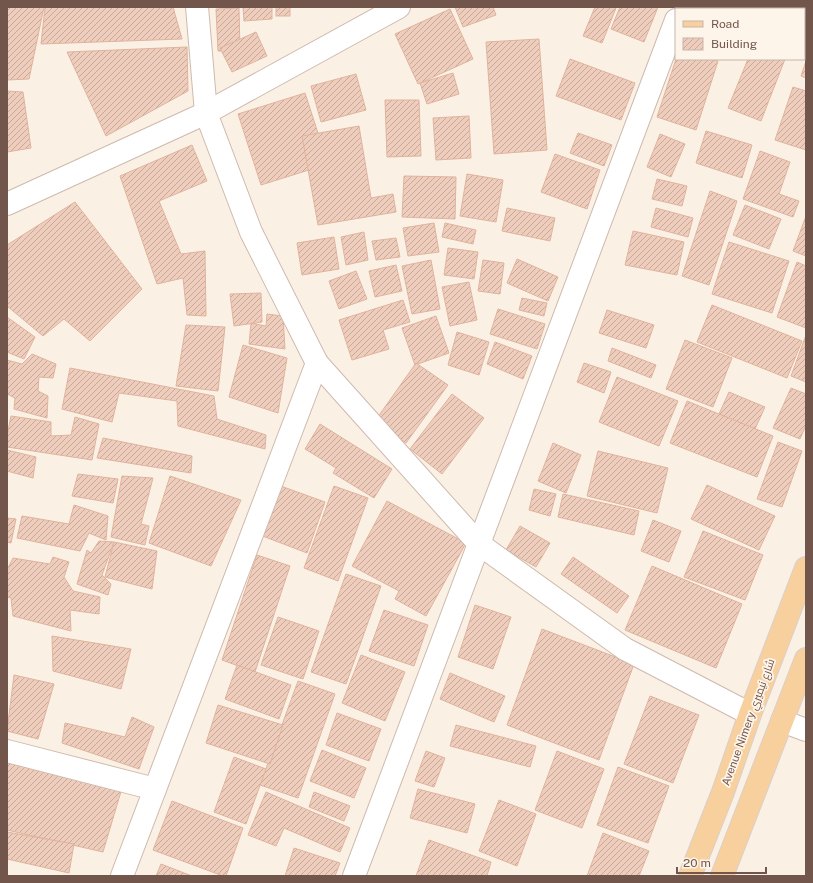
<svg xmlns="http://www.w3.org/2000/svg" width="813" height="883" font-family="'Public Sans',Cairo,sans-serif">
	<defs>
		<pattern id="building-hatch" width="6" height="6" patternUnits="userSpaceOnUse"><rect width="6" height="6" fill="#efcdbc"/><path d="M-1 1l2-2M0 6l6-6M5 7l2-2" fill="none" stroke="#c6a99b"/></pattern>
	</defs>
	<rect width="100%" height="100%" fill="#fbf0e4"/>
	<g fill="url(#building-hatch)" stroke="#e1b39d">
		<path d="M7,7H44L29,79L7,80Z"/>
		<path d="M45,7H173L182,39L41,44Z"/>
		<path d="M243,7H272V19L244,21Z"/>
		<rect x="276" y="7" width="14" height="9"/>
		<path d="M455,7H493L496,15L463,27Z"/>
		<path d="M595,7H614L616,8L602,43L583,36Z"/>
		<path d="M620,7H658L644,42L611,29Z"/>
		<path d="M699,7H749L748,9H699Z"/>
		<path d="M758,7H800V9H757Z"/>
		<path d="M239,8L240,51H218L216,9Z"/>
		<path d="M450,9L473,59L418,84L395,34Z"/>
		<path d="M256,32L267,56L232,72L220,48Z"/>
		<path d="M539,39L547,150L494,154L486,42Z"/>
		<path d="M187,47L188,91L106,136L67,52Z"/>
		<path d="M570,59L635,83L621,120L556,96Z"/>
		<path d="M676,59H711L718,61L696,130L657,117Z"/>
		<path d="M748,59H785L761,121L728,108Z"/>
		<path d="M806,61V78L801,76Z"/>
		<path d="M453,73L459,94L427,104L420,83Z"/>
		<path d="M356,74L366,110L321,122L311,86Z"/>
		<path d="M793,87L806,91V150L775,140Z"/>
		<path d="M7,91L23,92L31,148L7,152Z"/>
		<path d="M305,93L328,164L261,185L238,114Z"/>
		<path d="M385,100H419L421,156L387,157Z"/>
		<path d="M469,116L471,158L436,160L433,118Z"/>
		<path d="M359,126L371,198L393,194L396,212L318,225L302,136Z"/>
		<path d="M706,131L752,145L742,178L696,163Z"/>
		<path d="M578,133L612,145L604,166L570,153Z"/>
		<path d="M660,134L685,144L671,177L647,167Z"/>
		<path d="M192,145L207,181L159,201L181,254L205,251L206,316L187,315L183,278L157,284L120,176Z"/>
		<path d="M760,151L790,162L779,194L799,201L793,217L743,199Z"/>
		<path d="M555,154L600,170L587,209L541,192Z"/>
		<path d="M467,174L503,180L496,222L460,216Z"/>
		<path d="M404,176L456,177L455,219L402,217Z"/>
		<path d="M657,179L687,186L682,206L652,199Z"/>
		<path d="M710,191L737,201L709,285L682,276Z"/>
		<path d="M75,202L142,289L90,341L64,319L43,336L7,306V245Z"/>
		<path d="M745,205L781,219L769,249L733,235Z"/>
		<path d="M507,208L555,218L550,241L502,231Z"/>
		<path d="M656,208L693,218L688,237L651,227Z"/>
		<path d="M806,216V256L793,251Z"/>
		<path d="M434,223L439,252L408,256L403,228Z"/>
		<path d="M445,223L476,230L473,244L442,237Z"/>
		<path d="M633,231L684,242L677,275L625,265Z"/>
		<path d="M364,232L368,260L346,265L341,237Z"/>
		<path d="M334,237L339,269L302,275L297,243Z"/>
		<path d="M396,238L400,257L376,260L372,241Z"/>
		<path d="M729,242L789,261L772,313L712,294Z"/>
		<path d="M448,248L478,252L474,279L444,275Z"/>
		<path d="M517,259L558,277L548,301L507,283Z"/>
		<path d="M431,260L440,309L412,314L402,266Z"/>
		<path d="M483,260L504,263L500,294L478,291Z"/>
		<path d="M797,262L806,266V328L777,317Z"/>
		<path d="M396,265L402,291L375,297L369,271Z"/>
		<path d="M356,271L367,299L339,309L329,281Z"/>
		<path d="M469,282L477,320L450,326L442,287Z"/>
		<path d="M261,293L262,322L234,326L230,294Z"/>
		<path d="M522,298L547,303L544,316L519,310Z"/>
		<path d="M403,300L410,322L383,330L389,349L352,360L339,320Z"/>
		<path d="M712,305L802,341L787,378L697,342Z"/>
		<path d="M498,309L545,324L537,349L490,334Z"/>
		<path d="M607,310L654,325L646,348L599,333Z"/>
		<path d="M267,314L283,316L285,349L249,344L251,323L266,326Z"/>
		<path d="M436,316L449,353L415,365L402,328Z"/>
		<path d="M7,317L35,337L24,359L7,352Z"/>
		<path d="M186,325L225,327L218,391L176,386Z"/>
		<path d="M457,332L489,342L479,375L448,365Z"/>
		<path d="M806,335V382L791,376Z"/>
		<path d="M685,340L732,358L713,407L666,389Z"/>
		<path d="M495,342L532,356L523,379L487,364Z"/>
		<path d="M243,345L287,358L278,413L229,397Z"/>
		<path d="M612,348L656,365L651,378L608,361Z"/>
		<path d="M32,354L56,364L53,378L39,377L38,391L48,396L47,418L14,409L15,398L7,394V360L22,364Z"/>
		<path d="M416,363L448,385L406,443L375,421Z"/>
		<path d="M584,363L611,372L604,393L577,382Z"/>
		<path d="M70,368L214,396L217,419L266,435L265,449L178,426L177,401L119,393L112,422L62,409Z"/>
		<path d="M617,377L678,401L659,446L599,422Z"/>
		<path d="M791,388L806,394V425L800,439L773,428Z"/>
		<path d="M729,392L765,407L755,429L719,414Z"/>
		<path d="M452,394L484,418L442,474L410,449Z"/>
		<path d="M687,401L773,436L757,477L670,443Z"/>
		<path d="M11,416L51,422V436L71,435L75,417L99,424L92,460L7,447V436Z"/>
		<path d="M320,424L392,469L374,498L333,473L336,468L305,449Z"/>
		<path d="M103,438L192,456L191,473L97,458Z"/>
		<path d="M778,442L802,451L782,507L757,499Z"/>
		<path d="M553,443L581,455L566,493L538,481Z"/>
		<path d="M7,450L36,457L33,478L7,471Z"/>
		<path d="M598,451L668,468L657,513L587,496Z"/>
		<path d="M78,474L118,479L113,503L72,496Z"/>
		<path d="M122,476L153,478L141,524L149,526L145,545L111,537Z"/>
		<path d="M170,476L241,500L211,566L149,543Z"/>
		<path d="M278,485L325,502L307,553L260,535Z"/>
		<path d="M707,485L775,516L759,550L691,519Z"/>
		<path d="M334,486L368,498L338,581L304,568Z"/>
		<path d="M534,489L556,494L550,516L529,510Z"/>
		<path d="M563,494L639,511L634,535L558,517Z"/>
		<path d="M387,501L466,543L426,616L395,599L399,591L352,566Z"/>
		<path d="M74,505L108,516L106,540L89,533L80,551L17,538L22,516L69,524Z"/>
		<path d="M7,518L16,519L11,543L7,542Z"/>
		<path d="M653,520L681,531L669,562L641,551Z"/>
		<path d="M520,526L550,543L536,567L506,550Z"/>
		<path d="M703,531L763,555L745,600L684,577Z"/>
		<path d="M99,541L114,542L102,575L111,584L108,595L77,584L87,550L91,553Z"/>
		<path d="M114,542L157,551L152,589L105,577Z"/>
		<path d="M257,555L290,566L255,672L222,660Z"/>
		<path d="M53,557L69,562L64,577L73,591L100,597L99,614L70,610L71,631L13,616L11,598L7,597V570L13,558L50,564Z"/>
		<path d="M573,557L629,596L617,613L561,574Z"/>
		<path d="M652,566L742,604L716,668L625,630Z"/>
		<path d="M346,574L381,586L346,684L311,672Z"/>
		<path d="M475,605L511,617L493,669L458,657Z"/>
		<path d="M384,610L428,625L414,666L369,651Z"/>
		<path d="M278,617L319,631L303,679L261,665Z"/>
		<path d="M542,629L634,664L599,760L507,725Z"/>
		<path d="M52,636L131,649L121,689L53,671Z"/>
		<path d="M361,655L405,672L385,721L342,703Z"/>
		<path d="M237,665L291,685L279,719L225,699Z"/>
		<path d="M450,673L505,696L494,722L440,699Z"/>
		<path d="M14,675L54,684L38,739L7,731Z"/>
		<path d="M298,681L335,694L298,798L260,785Z"/>
		<path d="M650,696L699,715L673,783L624,764Z"/>
		<path d="M218,705L283,725L270,764L206,743Z"/>
		<path d="M337,713L381,729L369,761L326,745Z"/>
		<path d="M132,717L154,727L139,769L62,743L65,723L125,737Z"/>
		<path d="M456,725L536,746L530,767L450,746Z"/>
		<path d="M322,750L366,768L354,798L310,781Z"/>
		<path d="M426,751L445,758L434,787L415,781Z"/>
		<path d="M557,751L604,769L582,828L535,810Z"/>
		<path d="M7,757L122,788L103,852L7,830Z"/>
		<path d="M234,757L266,769L246,824L214,812Z"/>
		<path d="M618,767L669,786L648,843L597,825Z"/>
		<path d="M418,789L475,804L467,833L410,818Z"/>
		<path d="M266,792L350,828L340,852L284,828L276,846L248,835Z"/>
		<path d="M314,792L350,806L344,821L309,807Z"/>
		<path d="M499,800L536,814L517,866L479,851Z"/>
		<path d="M172,801L243,828L226,876H223L153,850Z"/>
		<path d="M7,832L74,844L69,873L7,859Z"/>
		<path d="M603,833L649,851L639,876H587Z"/>
		<path d="M429,840L491,862L487,876H416Z"/>
		<path d="M294,848L340,863L335,876H285Z"/>
		<path d="M161,864L192,876H156Z"/>
	</g>
	<g fill="none" stroke-linecap="round" stroke-linejoin="round">
		<defs>
			<g id="street">
				<path d="M197,7L206,113L251,232L317,363L479,544L625,649L750,714"/>
				<path d="M7,204L206,113L399,7"/>
				<path d="M782,721L806,730"/>
				<path d="M7,751L155,789"/>
				<path d="M122,876L317,363"/>
				<path d="M354,876L676,20"/>
			</g>
			<g id="primary">
				<path d="M690,876L723,792L750,714L806,568"/>
				<path d="M722,876L806,659"/>
			</g>
		</defs>
		<use href="#street" stroke="#cebaae" stroke-width="24"/>
		<use href="#primary" stroke="#d8d0cd" stroke-width="24"/>
		<use href="#street" stroke="#fff" stroke-width="22"/>
		<use href="#primary" stroke="#f7d09e" stroke-width="22"/>
	</g>
	<g text-anchor="middle" stroke-width="3.5" stroke-linejoin="round" paint-order="stroke">
		<g font-size="11" fill="#72564b" stroke="#fef5ea">
			<text transform="translate(748 722) rotate(-70)" y="4">Avenue Nimery شارع نيميري</text>
		</g>
	</g>
	<rect width="813" height="883" fill="none" stroke="#72564b" stroke-width="16"/>
	<rect x="675" y="8" width="130" height="52" fill="#fef5ea" stroke="#c6b5aa"/>
	<rect x="683" y="21" width="20" height="6" fill="#f7d09e" stroke="#c6b5aa"/>
	<text x="711" y="28" font-size="12" fill="#72564b">Road</text>
	<rect x="683" y="38" width="20" height="12" fill="url(#building-hatch)" stroke="#c6b5aa"/>
	<text x="711" y="48" font-size="12" fill="#72564b">Building</text>
	<path d="M677 867v6h89v-6" fill="none" stroke="#72564b" stroke-width="2"/>
	<text x="683" y="867" font-size="12" fill="#72564b" stroke="#fef5ea" stroke-width="3" paint-order="stroke">20 m</text>
</svg>
